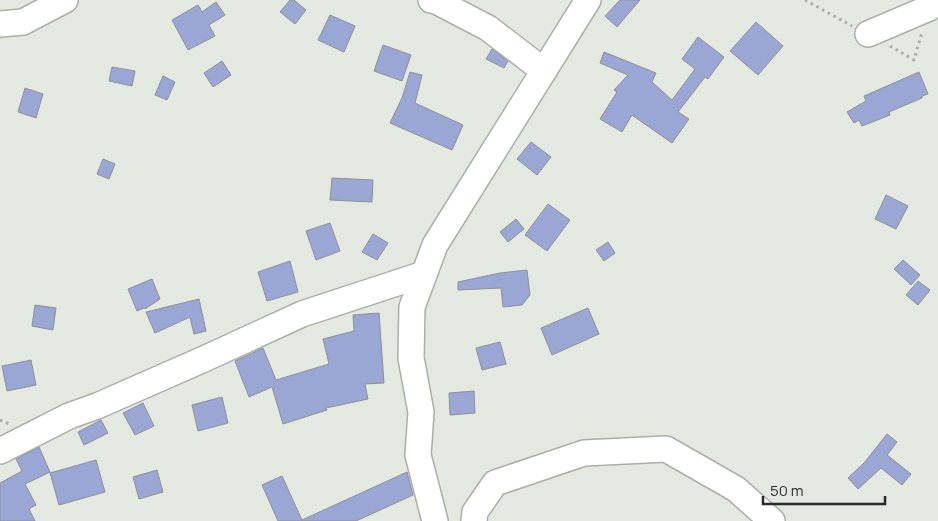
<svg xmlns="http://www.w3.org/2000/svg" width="938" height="521" font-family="Manrope,sans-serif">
	<rect width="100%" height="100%" fill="#e3e9e0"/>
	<g fill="#9aa6d3" stroke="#8d9098">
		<path d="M290,0H294L306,10L295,24L280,12Z"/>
		<path d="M620,0H640L617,27L605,16Z"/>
		<path d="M216,2L225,15L209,25L215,36L188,50L172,20L198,5L202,12Z"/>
		<path d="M330,15L355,26L344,52L318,40Z"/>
		<path d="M756,22L783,46L758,75L730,51Z"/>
		<path d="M698,37L724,57L708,79L705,77L678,112L689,119L672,143L632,115L622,132L600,119L617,92L614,90L628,75L600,63L604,52L656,73L652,82L672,100L695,69L682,59Z"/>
		<path d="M383,45L411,55L402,81L374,71Z"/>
		<path d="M492,49L508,61L504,68L486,59Z"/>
		<path d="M222,61L231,75L213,87L204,73Z"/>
		<path d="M112,67L135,71L132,86L109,81Z"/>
		<path d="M410,72L422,75L415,103L463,125L452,150L390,123L402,98Z"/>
		<path d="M919,72L928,94L922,96V98L889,112L890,115L862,126L859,120L854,123L847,112L866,101L864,96Z"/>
		<path d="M163,76L175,82L167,100L155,95Z"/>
		<path d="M25,88L43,94L36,118L18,112Z"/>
		<path d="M531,142L551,157L537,175L517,159Z"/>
		<path d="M103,159L115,164L109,179L97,174Z"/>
		<path d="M332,178L373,180L372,202L330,200Z"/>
		<path d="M886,195L908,206L896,229L875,219Z"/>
		<path d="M548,204L570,220L547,251L525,235Z"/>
		<path d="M516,219L524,229L508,242L500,232Z"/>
		<path d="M330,223L340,251L316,260L306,231Z"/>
		<path d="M373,234L388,243L377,260L362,252Z"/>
		<path d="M608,242L615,253L604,261L596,250Z"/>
		<path d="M903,260L920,275L911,285L894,269Z"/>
		<path d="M290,261L298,292L267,301L258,272Z"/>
		<path d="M527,270L530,295L522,305L503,307L501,288L458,290V282L500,273Z"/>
		<path d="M152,279L160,299L145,309L144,308L137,311L128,289Z"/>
		<path d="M918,281L930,290L918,305L906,295Z"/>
		<path d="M199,299L206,331L194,334L190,317L155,333L146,312Z"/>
		<path d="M35,305L56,308L53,330L32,326Z"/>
		<path d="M588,308L599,334L552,355L541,328Z"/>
		<path d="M379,313L384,383L365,384L368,399L326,408L327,410L283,424L272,387L249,397L235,361L263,348L276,380L329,364L323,339L354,331L353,315Z"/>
		<path d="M500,342L506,364L482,370L476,348Z"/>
		<path d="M31,360L36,385L7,391L2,366Z"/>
		<path d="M474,391L475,413L450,415L449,393Z"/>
		<path d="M222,397L228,423L198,431L192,405Z"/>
		<path d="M143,403L154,426L135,435L123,413Z"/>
		<path d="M101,420L108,433L84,445L78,432Z"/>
		<path d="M887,434L897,442L887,455L911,474L902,485L881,468L858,489L848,478L864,463Z"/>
		<path d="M39,447L50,472L25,484L36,505L29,509L35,521H0V483L22,471L16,459Z"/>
		<path d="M96,460L105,492L59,505L50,473Z"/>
		<path d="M157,470L163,492L139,499L133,477Z"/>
		<path d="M407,472L413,495L356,521H278L262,485L282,476L302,520Z"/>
	</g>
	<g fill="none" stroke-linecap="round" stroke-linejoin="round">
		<defs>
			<g id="minor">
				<path d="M431,0L436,1L488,28L544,71"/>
				<path d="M0,24L23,22L65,0"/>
				<path d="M868,34L929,8"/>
				<path d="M0,451L69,416L97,406L204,359L302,314L424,274"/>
				<path d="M435,521L418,455L421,412L411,358L412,307L435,245L588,0"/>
				<path d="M474,521L475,512L495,483L584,453L666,449L736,489L772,521"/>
			</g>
		</defs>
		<use href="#minor" stroke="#aaafa7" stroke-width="28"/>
		<g stroke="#a9ada6" stroke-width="3" stroke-dasharray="2.5 4" stroke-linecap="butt">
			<path d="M805,0L852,26"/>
			<path d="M890,46L914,60L922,32"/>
			<path d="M0,420L9,424"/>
		</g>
		<use href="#minor" stroke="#fff" stroke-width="25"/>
	</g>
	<path d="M763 496v8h122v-8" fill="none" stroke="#292b28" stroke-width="2.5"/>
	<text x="770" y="496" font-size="15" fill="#292b28" stroke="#e3e9e0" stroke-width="4" paint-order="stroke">50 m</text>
</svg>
